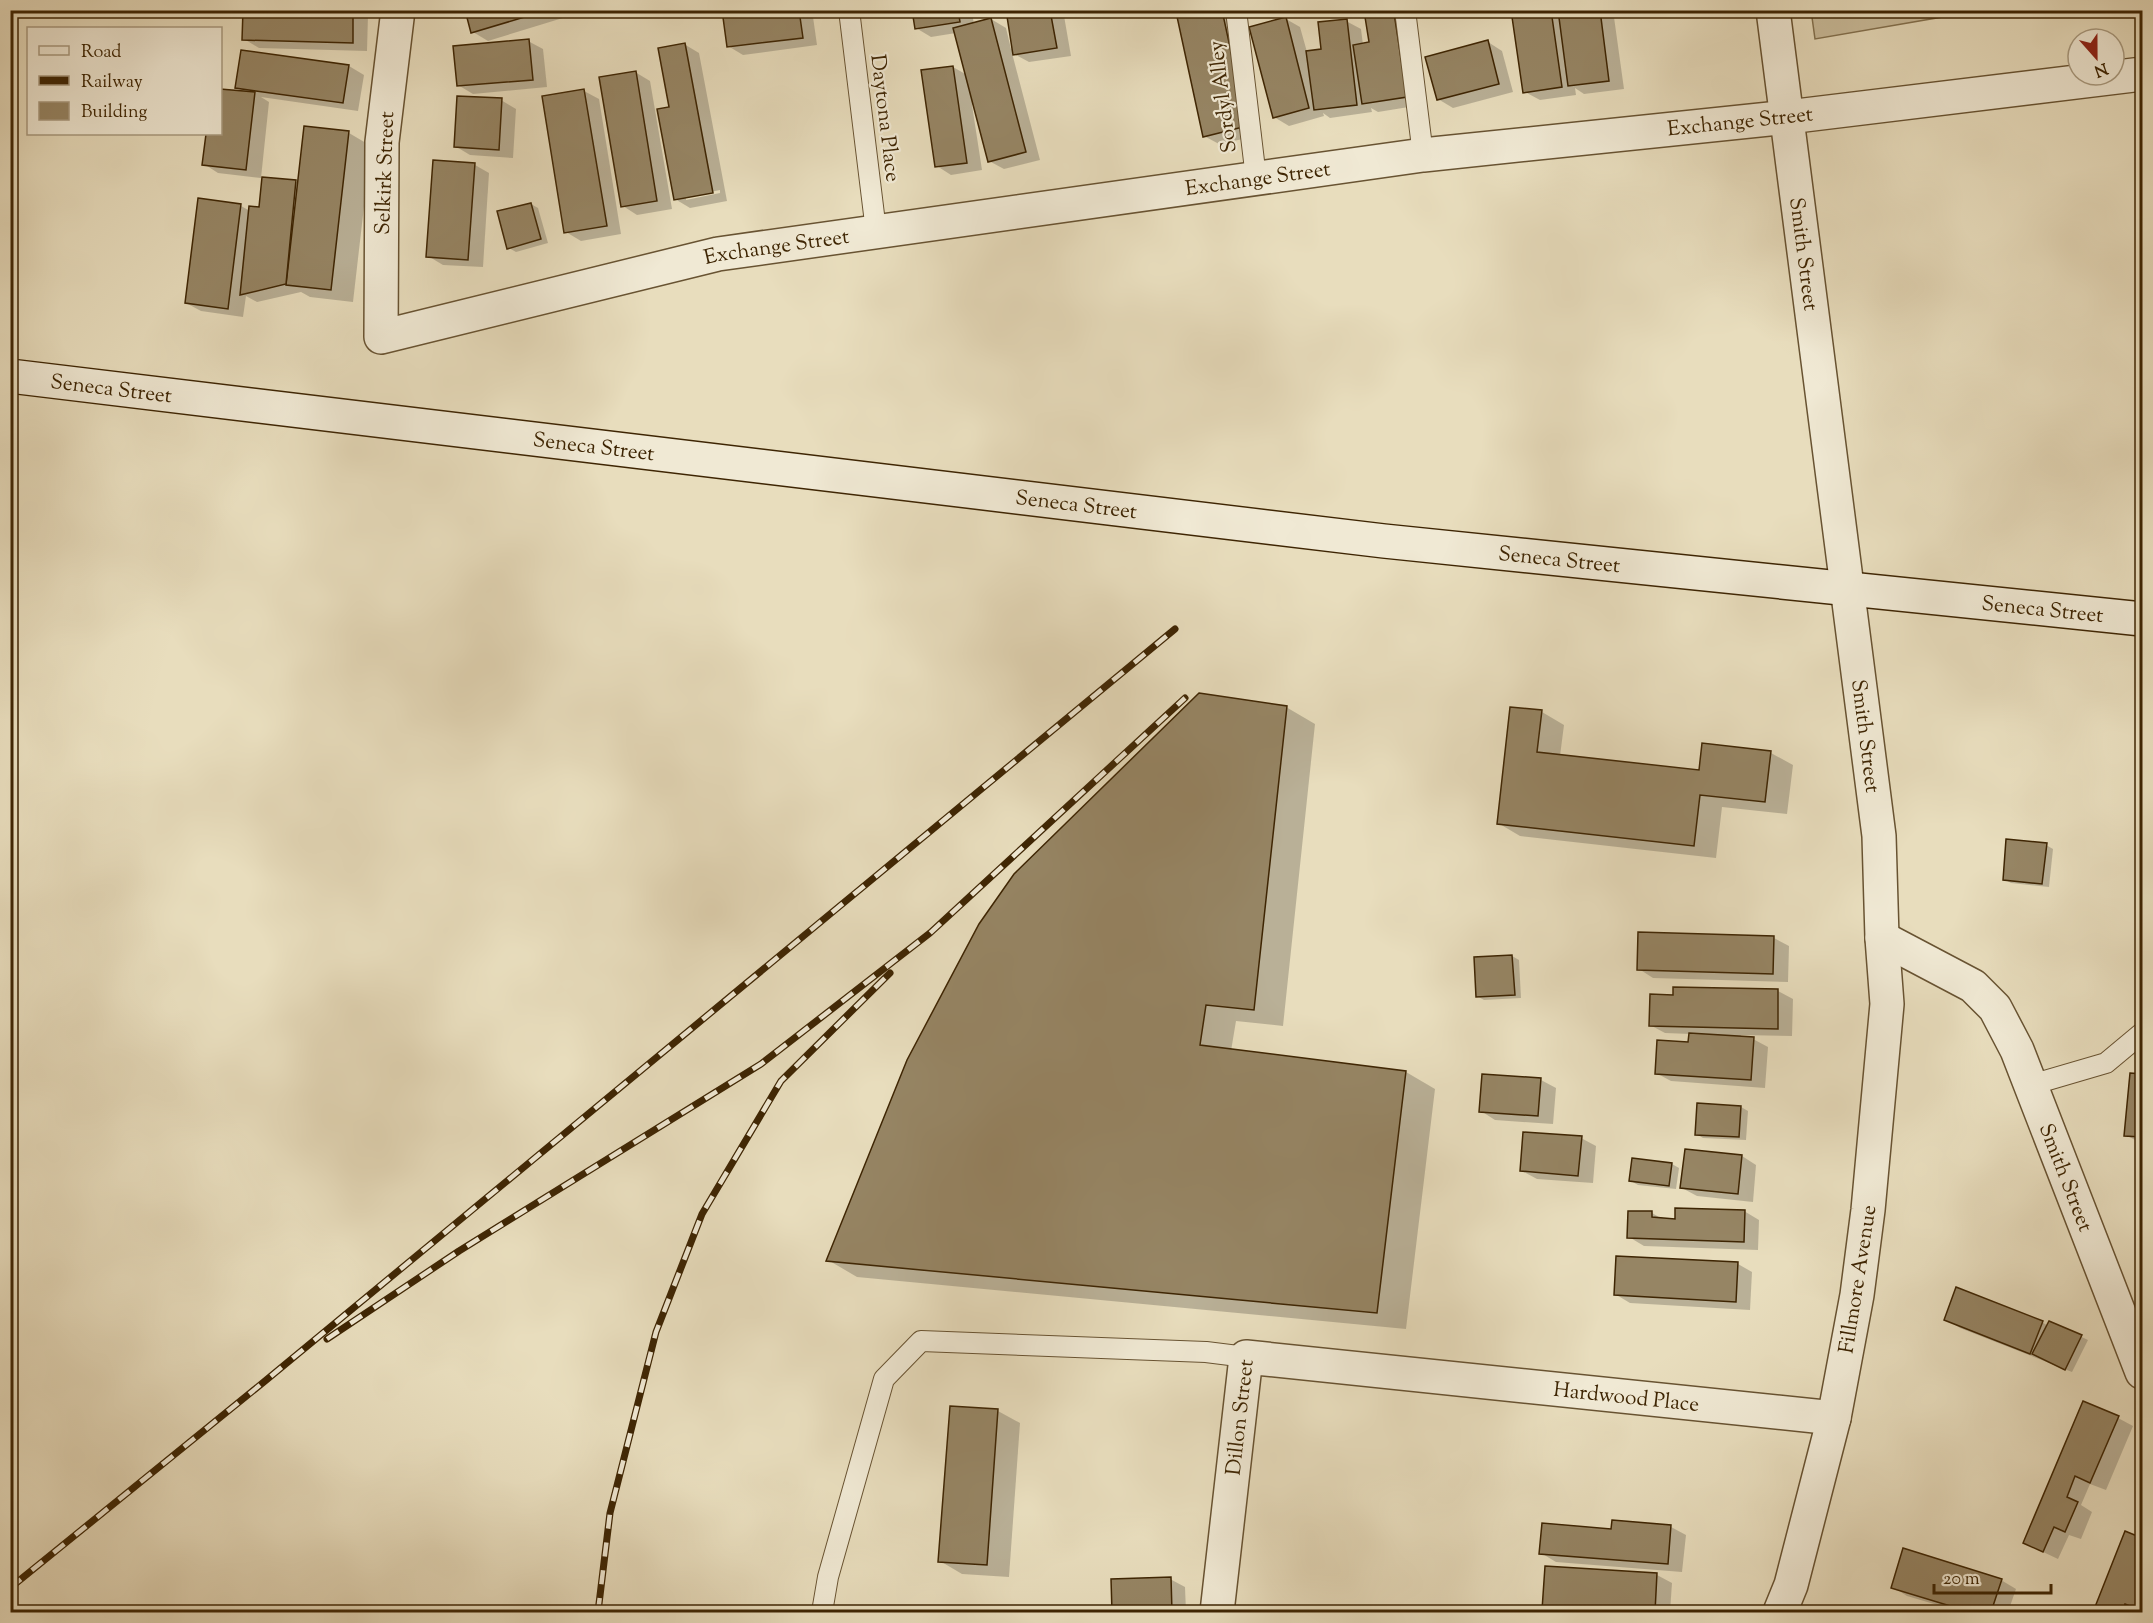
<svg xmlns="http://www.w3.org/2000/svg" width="2153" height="1623" font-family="'Sorts Mill Goudy',serif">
	<rect width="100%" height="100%" fill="#e8ddbd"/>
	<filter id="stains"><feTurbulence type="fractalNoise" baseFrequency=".00333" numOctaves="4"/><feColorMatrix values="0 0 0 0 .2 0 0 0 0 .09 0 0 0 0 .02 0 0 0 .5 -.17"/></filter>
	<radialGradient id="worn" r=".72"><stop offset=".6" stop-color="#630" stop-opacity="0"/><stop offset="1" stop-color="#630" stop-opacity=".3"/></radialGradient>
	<path fill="#cbbe9d" stroke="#847250" stroke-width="1.5" d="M1811,10H1977V11L1815,39Z"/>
	<g fill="#0003" fill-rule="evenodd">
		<path d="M245,10H360L368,15L367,51L259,48L244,39Z"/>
		<path d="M466,10H589L488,41L473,32Z"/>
		<path d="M724,10H812L817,45L743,55L728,46Z"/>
		<path d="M913,10H990L972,13L974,24L991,19L1006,28L1011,49L1013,48L1007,10H1063L1071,56L1029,62L1012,53L1040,160L1004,169L989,161L974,104L972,105L982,170L951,175L937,166L953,67L967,75L956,33L931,37L916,28Z"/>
		<path d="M1190,10L1235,13L1262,135L1219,144L1204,136Z"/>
		<path d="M1513,10H1613L1624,89L1584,94L1575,88L1576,95L1540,100L1525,92Z"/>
		<path d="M1394,14L1409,23L1421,105L1378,112L1371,108L1372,112L1330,118L1323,113L1324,116L1289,126L1274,117L1286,19L1300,27L1307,52L1323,50L1346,21L1361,29L1363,45L1370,43Z"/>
		<path d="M528,41L543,49L547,87L473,94L458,85Z"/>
		<path d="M1488,42L1502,51L1513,92L1453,108L1438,99Z"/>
		<path d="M684,44L699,53L727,201L690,208L675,199ZM720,190V193L686,200V197Z"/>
		<path d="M349,66L364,75L358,111L261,97L269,102L261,178L218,173L204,164L207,134H220L246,93L236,87Z"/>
		<path d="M635,72L650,81L672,209L637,215L623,206Z"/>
		<path d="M584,91L599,99L621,234L581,241L566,232Z"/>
		<path d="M501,100L516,109L513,158L470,155L455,146Z"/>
		<path d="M349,133L371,146L353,302L310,297L301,292L257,302L246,296L243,317L201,311L186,303L241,206L250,211L261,209L296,182L299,183Z"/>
		<path d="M475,165L489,173L483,267L443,265L428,256Z"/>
		<path d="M531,204L538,208L548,243L516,252L509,248Z"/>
		<path d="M1286,707L1315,724L1283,1026L1236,1021L1231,1051L1406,1072L1435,1089L1406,1329L857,1277L828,1260Z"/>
		<path d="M1542,712L1564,725L1560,756L1700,772L1703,745L1771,753L1793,765L1787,814L1722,807L1716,858L1520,836L1498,823Z"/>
		<path d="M2046,845L2053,849L2049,887L2011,883L2004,879Z"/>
		<path d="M1640,934L1774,938L1789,946L1788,982L1653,978L1639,969Z"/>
		<path d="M1512,956L1519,960L1521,998L1484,1000L1477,996Z"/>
		<path d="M1778,991L1793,999L1792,1036L1741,1035L1740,1038L1753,1039L1768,1047L1765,1088L1671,1081L1656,1073L1689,1044L1690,1034L1665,1033L1650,1025Z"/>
		<path d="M2131,1075L2142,1076V1144L2126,1135Z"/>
		<path d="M1541,1080L1556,1088L1553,1124L1495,1120L1481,1111Z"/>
		<path d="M1741,1107L1748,1111L1746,1140L1703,1138L1696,1134Z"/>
		<path d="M1581,1138L1596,1146L1593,1183L1537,1179L1522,1171Z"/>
		<path d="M1742,1156L1756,1165L1753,1202L1697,1196L1682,1188Z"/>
		<path d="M1672,1164L1679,1168L1676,1189L1638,1185L1631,1181Z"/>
		<path d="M1744,1211L1759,1220L1758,1250L1644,1246L1629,1237L1630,1212L1652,1213L1664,1220H1676Z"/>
		<path d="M1738,1264L1752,1272L1750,1310L1630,1303L1615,1294Z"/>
		<path d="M1946,1319L2042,1322L2048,1326L2050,1322L2088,1340L2072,1372L1960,1328Z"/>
		<path d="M998,1411L1020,1423L1009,1577L962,1574L940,1561Z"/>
		<path d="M2118,1418L2133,1426L2106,1490L2090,1484L2081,1505L2092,1512L2081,1539L2069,1535L2058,1559L2024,1543Z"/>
		<path d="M1671,1527L1686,1535L1682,1572L1556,1562L1541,1553Z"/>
		<path d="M2126,1533L2142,1540V1612H2097L2095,1611Z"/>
		<path d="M1657,1575L1672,1583L1670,1612H1550L1544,1609Z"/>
		<path d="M1170,1579L1185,1587L1186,1612H1114L1113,1581Z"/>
		<path d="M2001,1580L2016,1589L2008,1612H1961L1907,1596L1893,1587Z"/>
	</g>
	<g fill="#968564" stroke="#3e2503" stroke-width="1.5">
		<path d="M243,10H353V43L242,40Z"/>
		<path d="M465,10H548L471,33Z"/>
		<path d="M722,10H799L803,38L727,47Z"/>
		<path d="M912,10H958L960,22L915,29Z"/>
		<path d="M1006,10H1050L1057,48L1013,55Z"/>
		<path d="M1182,10H1222L1247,126L1203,137L1176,12Z"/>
		<path d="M1511,10H1551L1562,87L1523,93Z"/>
		<path d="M1558,10H1600L1609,81L1568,86Z"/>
		<path d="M1394,13L1407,97L1362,104L1353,45L1369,42L1365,17Z"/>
		<path d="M1286,17L1309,108L1273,118L1249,27Z"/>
		<path d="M991,18L1026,152L988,162L953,28Z"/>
		<path d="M1347,19L1357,105L1314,110L1306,51L1321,49L1318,22Z"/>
		<path d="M529,39L533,80L457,86L453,46Z"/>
		<path d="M1488,40L1499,84L1437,100L1425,57Z"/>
		<path d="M685,43L713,193L674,200L657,109L669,107L658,48Z"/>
		<path d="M241,50L349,65L343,103L235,88Z"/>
		<path d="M953,66L967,163L935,167L921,70Z"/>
		<path d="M636,71L657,201L621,207L599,77Z"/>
		<path d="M220,89L255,92L246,170L202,165L206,134H220Z"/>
		<path d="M584,89L607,226L564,233L542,96Z"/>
		<path d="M457,96L502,98L499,150L454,147Z"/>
		<path d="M304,126L349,131L331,290L286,285Z"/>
		<path d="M433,160L475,163L468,260L426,257Z"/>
		<path d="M262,177L296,180L286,284L240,295L249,206L259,207Z"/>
		<path d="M198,198L241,204L228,309L185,303Z"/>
		<path d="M531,203L541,239L507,249L497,211Z"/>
		<path d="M1199,693L1287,706L1254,1010L1206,1005L1200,1045L1406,1071L1377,1313L826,1261L907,1060L979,924L1014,874Z"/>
		<path d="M1510,707L1542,710L1537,752L1699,770L1702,743L1771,751L1765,802L1700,795L1694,846L1497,824Z"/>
		<path d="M2006,839L2047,843L2042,884L2003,880Z"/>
		<path d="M1638,932L1774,936L1773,974L1637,970Z"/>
		<path d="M1512,955L1515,995L1476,997L1474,957Z"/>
		<path d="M1673,987L1778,989V1029L1649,1026L1650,994L1673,995Z"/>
		<path d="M1689,1033L1754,1037L1751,1080L1655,1074L1657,1040L1688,1042Z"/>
		<path d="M2130,1073L2142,1074V1137L2124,1136Z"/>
		<path d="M1482,1074L1541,1078L1538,1116L1479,1112Z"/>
		<path d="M1697,1103L1741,1106L1739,1137L1695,1135Z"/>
		<path d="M1523,1132L1582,1136L1578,1176L1520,1171Z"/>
		<path d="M1685,1149L1742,1155L1738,1194L1680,1188Z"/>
		<path d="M1632,1158L1672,1163L1669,1186L1629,1181Z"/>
		<path d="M1675,1208L1745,1210L1744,1242L1627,1238L1628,1211H1652V1217L1675,1219Z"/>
		<path d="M1616,1256L1738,1262L1736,1302L1614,1295Z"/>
		<path d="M1956,1287L2043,1321L2030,1354L1944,1320Z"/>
		<path d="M2049,1321L2082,1335L2065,1370L2032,1354Z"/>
		<path d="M2083,1401L2119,1416L2090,1483L2075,1476L2067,1497L2078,1502L2065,1532L2054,1527L2043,1552L2023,1543Z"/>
		<path d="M950,1406L998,1409L987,1565L938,1562Z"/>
		<path d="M1612,1520L1671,1525L1668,1564L1539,1554L1542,1523L1611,1529Z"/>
		<path d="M2125,1531L2142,1538V1611L2125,1604L2122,1612H2093Z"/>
		<path d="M1903,1548L2002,1579L1991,1612H1970L1891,1588Z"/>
		<path d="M1545,1566L1657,1573L1655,1612L1542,1610Z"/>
		<path d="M1171,1577L1172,1612H1112L1111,1579Z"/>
	</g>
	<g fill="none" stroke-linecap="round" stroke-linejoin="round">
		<defs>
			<g id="service">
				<path d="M849,10L876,231"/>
				<path d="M1236,10L1256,178"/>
				<path d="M1405,10L1423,155"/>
				<path d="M2031,1085L2106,1063L2142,1033"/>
				<path d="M822,1612L828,1577L884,1379L921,1341L1206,1352L1246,1357"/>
			</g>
			<g id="minor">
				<path id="s1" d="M398,10L382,142L381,337L718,254L1423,155L1788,117"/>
				<path id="s2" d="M1882,938L1973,986L1995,1008L2017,1050L2142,1372"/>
				<path id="s3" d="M1217,1612L1246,1357L1834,1418"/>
			</g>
			<g id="tertiary">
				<path id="s4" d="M1773,10L1879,836L1882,938L1887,1004L1868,1210L1857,1295L1834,1418L1791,1585L1780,1612"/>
				<path d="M1788,117L2142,74"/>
			</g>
			<g id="secondary">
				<path id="s5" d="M10,376L1384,541L2142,619"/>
			</g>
		</defs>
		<use href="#service" stroke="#685332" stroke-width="22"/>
		<use href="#minor" stroke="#685332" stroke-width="36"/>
		<use href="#tertiary" stroke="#685332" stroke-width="36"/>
		<use href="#secondary" stroke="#3e2503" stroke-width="36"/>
		<use href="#service" stroke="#f0e9d4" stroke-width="20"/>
		<use href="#minor" stroke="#f0e9d4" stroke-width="33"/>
		<use href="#tertiary" stroke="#f0e9d4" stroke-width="33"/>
		<use href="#secondary" stroke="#f0e9d4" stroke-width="33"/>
		<defs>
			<g id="rail">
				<path d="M327,1339L459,1251L761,1064L930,933L1185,698"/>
				<path d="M10,1588L265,1381L1175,629"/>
				<path d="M598,1612L610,1513L656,1332L702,1214L781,1081L890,973"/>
			</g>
		</defs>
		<use href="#rail" stroke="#3e2503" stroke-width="7"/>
		<use href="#rail" stroke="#f0e9d4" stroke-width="4.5" stroke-dasharray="14" stroke-linecap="butt"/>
	</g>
	<g text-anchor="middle" stroke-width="4.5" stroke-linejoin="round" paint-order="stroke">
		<g font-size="21" fill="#3e2503" stroke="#f0e9d4">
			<text transform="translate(1222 97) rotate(-97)" y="7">Sordyl Alley</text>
			<text transform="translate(886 118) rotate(83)" y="7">Daytona Place</text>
			<text transform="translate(1740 121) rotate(-6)" y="7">Exchange Street</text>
			<text transform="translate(384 173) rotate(-88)" y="7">Selkirk Street</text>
			<text dy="7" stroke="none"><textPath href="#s1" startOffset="1220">Exchange Street</textPath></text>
			<text dy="7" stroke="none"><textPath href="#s1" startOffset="734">Exchange Street</textPath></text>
			<text dy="7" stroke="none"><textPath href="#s4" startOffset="246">Smith Street</textPath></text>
			<text dy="7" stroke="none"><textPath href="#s5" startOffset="102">Seneca Street</textPath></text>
			<text dy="7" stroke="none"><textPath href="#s5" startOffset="588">Seneca Street</textPath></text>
			<text dy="7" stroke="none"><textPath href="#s5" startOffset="1074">Seneca Street</textPath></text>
			<text dy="7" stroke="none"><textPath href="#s5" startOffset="1560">Seneca Street</textPath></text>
			<text dy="7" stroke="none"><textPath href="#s5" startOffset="2046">Seneca Street</textPath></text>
			<text dy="7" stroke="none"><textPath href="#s4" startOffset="732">Smith Street</textPath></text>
			<text dy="7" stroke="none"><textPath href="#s2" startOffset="318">Smith Street</textPath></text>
			<text transform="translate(1857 1279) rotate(-81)" y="7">Fillmore Avenue</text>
			<text dy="7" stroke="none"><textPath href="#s3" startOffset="639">Hardwood Place</textPath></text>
			<text dy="7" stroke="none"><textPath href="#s3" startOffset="196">Dillon Street</textPath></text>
		</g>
	</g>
	<rect width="2153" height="1623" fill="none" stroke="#e8ddbd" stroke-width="36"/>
	<rect x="12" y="12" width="2129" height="1599" fill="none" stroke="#3e2503" stroke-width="3"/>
	<rect x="18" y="18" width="2117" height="1587" fill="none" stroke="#3e2503" stroke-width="1.5"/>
	<rect x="27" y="27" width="195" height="108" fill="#f0e9d4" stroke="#a99b80" stroke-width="1.5"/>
	<rect x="39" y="46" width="30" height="9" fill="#f0e9d4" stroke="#a99b80" stroke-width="1.5"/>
	<text x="81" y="57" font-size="18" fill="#3e2503">Road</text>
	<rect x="39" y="76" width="30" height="9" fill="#3e2503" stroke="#a99b80" stroke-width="1.5"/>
	<text x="81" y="87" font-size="18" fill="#3e2503">Railway</text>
	<rect x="39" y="102" width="30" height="18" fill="#968564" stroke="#a99b80" stroke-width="1.5"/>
	<text x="81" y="117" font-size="18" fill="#3e2503">Building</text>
	<g transform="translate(2096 57) rotate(159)"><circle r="28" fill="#f0e9d4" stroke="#a99b80" stroke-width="1.5"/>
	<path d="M0-4.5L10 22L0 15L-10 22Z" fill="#8f2418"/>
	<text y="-9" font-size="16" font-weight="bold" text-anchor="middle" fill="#3e2503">N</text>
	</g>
	<path d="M1934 1584v9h117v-9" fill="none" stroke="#3e2503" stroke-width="3"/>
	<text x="1943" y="1584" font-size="18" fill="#3e2503" stroke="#f0e9d4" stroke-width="4.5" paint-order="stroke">20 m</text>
	<rect width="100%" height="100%" filter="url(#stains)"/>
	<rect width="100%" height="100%" fill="url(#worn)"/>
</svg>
